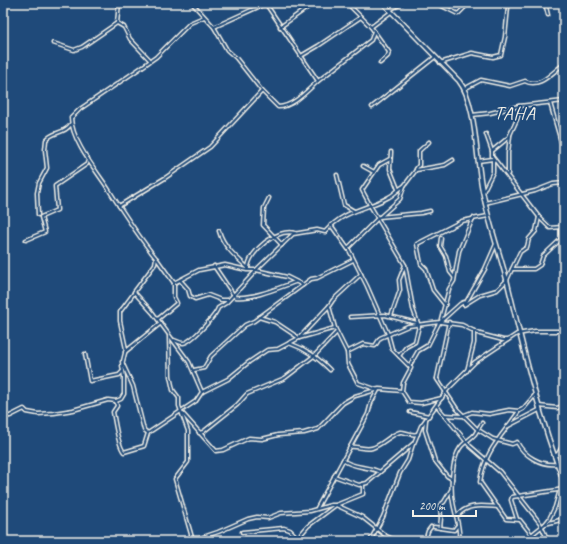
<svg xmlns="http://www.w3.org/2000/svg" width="567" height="544" font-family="Caveat,sans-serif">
	<rect width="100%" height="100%" fill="#1f4a7a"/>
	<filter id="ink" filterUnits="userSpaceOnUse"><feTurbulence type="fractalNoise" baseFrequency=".025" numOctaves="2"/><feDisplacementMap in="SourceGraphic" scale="8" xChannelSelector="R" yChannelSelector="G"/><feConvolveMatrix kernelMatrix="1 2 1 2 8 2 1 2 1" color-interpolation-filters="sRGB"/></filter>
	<g filter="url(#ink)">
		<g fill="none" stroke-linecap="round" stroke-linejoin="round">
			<path stroke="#9cacbb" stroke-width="1" d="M3,5L4,3"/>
			<defs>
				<g id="street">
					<path d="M192,3L214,27L227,50L236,58L262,91L278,107C293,107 307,91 318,81L266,4"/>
					<path d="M347,3L371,27L391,12"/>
					<path d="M436,3L458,14L469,3"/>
					<path d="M545,3L548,15"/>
					<path d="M389,10L403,3"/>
					<path d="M117,23L124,27L130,39L150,60"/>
					<path d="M214,27L267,3"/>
					<path d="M280,27L314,3"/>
					<path d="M371,27L389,52L388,56L380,63"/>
					<path d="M53,43L74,50L82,47L117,23L119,3"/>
					<path d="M301,56L318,46L361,17"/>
					<path d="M440,63L472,53L493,57L501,55L505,37L508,7L510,3"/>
					<path d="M318,81L371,40L374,31"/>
					<path d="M464,89L481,80L510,86L525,81C540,89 552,72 564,64"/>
					<path d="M550,103L564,152"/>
					<path d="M519,106L518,117L509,137L492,151V156L539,217L550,228L562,227"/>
					<path d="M372,107L435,57"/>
					<path d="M472,115L490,113L519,106L564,101"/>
					<path d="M486,134L492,151"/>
					<path d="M391,152L390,169L398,189"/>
					<path d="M390,159L379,165L362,190L371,207L405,265L399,280L400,290L391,316"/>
					<path d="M478,161L493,159"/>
					<path d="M363,166L374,172"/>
					<path d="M416,169L419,165V151L429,142"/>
					<path d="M508,174V153L510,136"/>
					<path d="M337,175L344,205L354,211"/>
					<path d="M483,192L493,172V159"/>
					<path d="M269,198L264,208L263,225L282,245"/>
					<path d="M485,203L535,191L553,184L564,183"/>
					<path d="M119,206L165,178L210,147L262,91"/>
					<path d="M38,215L37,193L39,183L47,168L45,150L46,140C53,131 65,134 71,124"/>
					<path d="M381,216L400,199L404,186L416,170L445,165L453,160"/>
					<path d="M331,225L348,249"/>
					<path d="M219,231C223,246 236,257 248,268"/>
					<path d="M441,238L440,246L446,256L450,272L454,277"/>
					<path d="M561,239L564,245"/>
					<path d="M26,240L45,232L41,217L57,210L55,186L87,164L88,159"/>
					<path d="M157,259L174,283V297L177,303L158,319"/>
					<path d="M214,266L235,297C253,299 278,288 295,282"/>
					<path d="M248,268C249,251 277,228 295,233"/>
					<path d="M512,269L520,252L527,247L529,239L536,231L539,217"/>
					<path d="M256,270L293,234L317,230L325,232C345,209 366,210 389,197C395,194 398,189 404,186"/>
					<path d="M180,280L188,289L190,296L195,299L208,295L221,300H228"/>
					<path d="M174,283L199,270L225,265L247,270H256L287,277L303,285L311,279L317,278L353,260"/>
					<path d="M465,304L485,269L496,244"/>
					<path d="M445,305L433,290L426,269L421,264L417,244L462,221L488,216"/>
					<path d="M259,317L275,322L299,338L329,306"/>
					<path d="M350,317L385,315L417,323"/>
					<path d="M441,319L449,289L454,281L459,251L473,218"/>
					<path d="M440,322L462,325L480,334L503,340H508L517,334L535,331H564"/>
					<path d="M335,328L329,306L333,300L361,274"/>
					<path d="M169,336L170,376L173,390L179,398V406L188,431V462L175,479L193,541"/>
					<path d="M174,340C177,341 180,343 183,343C191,343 216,315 218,308L226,303L255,272"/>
					<path d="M289,343C306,349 317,357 330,370"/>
					<path d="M125,352L161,323"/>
					<path d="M85,354L90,381L119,375L123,371"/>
					<path d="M399,356L406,347L415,342L419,326L413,309L405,265"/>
					<path d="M122,362L133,386L144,430L148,433"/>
					<path d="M410,365L418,351L428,345L439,323"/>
					<path d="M194,370L204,368L211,356L245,325L254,321L303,285"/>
					<path d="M467,371L474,343V331"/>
					<path d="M437,378L449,322"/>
					<path d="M437,379L457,409L477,429L493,439L512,444L517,442C524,456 541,466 557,464"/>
					<path d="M402,391L403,383L411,368L392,349L388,334L367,286L348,248L379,217L421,213L430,211"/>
					<path d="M202,392L189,362L153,313L134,292L155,264L156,258C138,236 124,214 109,190C96,170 72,142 71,118L80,109L139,69L156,57L190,23L204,17"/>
					<path d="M116,401L117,406L113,412C115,422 118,446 124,452L144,446L148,433L196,401L202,392L228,379L249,362L267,350L278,349L299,338L335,328L347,352L363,344L375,346L380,338L408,326L440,322L460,304L464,302V305L480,295L497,290L507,280L512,269H534L540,265L543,256L561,239V229L564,226"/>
					<path d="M437,406L470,446L500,472L540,523L548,541"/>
					<path d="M539,406L557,408L564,406"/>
					<path d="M519,411C503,435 484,451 480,482L506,519L520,520L531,534"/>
					<path d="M410,412L429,416"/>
					<path d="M183,414L216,451L223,450L249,438L262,439L278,435L304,433L318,429L343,403L355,396L379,389L402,391L409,402L421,403L442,398"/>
					<path d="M444,415L462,416L472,412L489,414L509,410L519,411L523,409L535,395"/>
					<path d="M3,417L10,416L24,409L27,412L38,414L54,413L73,410L108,400L116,401L121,399L124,394V377L122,365L126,349L120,321V312L134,293"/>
					<path d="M426,420L425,430L435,461L447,476L452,479"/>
					<path d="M508,426L539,410"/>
					<path d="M199,433L203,432L237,405L247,394L285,378L315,355L336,333"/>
					<path d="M350,447C358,446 365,450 372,448C382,445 390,435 400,432C405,431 409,436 418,434"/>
					<path d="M554,456L558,454L564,443"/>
					<path d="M343,460C352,468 368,466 380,472"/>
					<path d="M334,476L359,485L367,483L414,443L421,426L448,389L475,362L508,340"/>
					<path d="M317,508L368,414L371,403L378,390L358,383L348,364L347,352"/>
					<path d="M457,516C468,503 483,506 498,507"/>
					<path d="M517,519L511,500L512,497L564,489"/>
					<path d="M545,524L564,519"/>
					<path d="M434,527L454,530L457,526"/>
					<path d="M440,528L441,518L440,505L444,502L451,490"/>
					<path d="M242,532L284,528L290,530L297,537"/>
					<path d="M548,539L553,541"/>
					<path d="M191,541L218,532L248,519L257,517L268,518L281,513L310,511L331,505H336L363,494V484"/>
					<path d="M295,541L308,526L336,505L362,517L386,536L397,541"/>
					<path d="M370,541L383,517L400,473L408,460L413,444"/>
					<path d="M425,541L428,531L431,527"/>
					<path d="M459,541C461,528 455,515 453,502C450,489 452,459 460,448C464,442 471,439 475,434C477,431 479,427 482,423"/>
					<path d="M529,541L530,536L545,524L549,519L555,507L560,490"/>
				</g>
				<path id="secondary" d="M383,3L459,81C477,103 476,164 483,193C489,223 499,251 507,281C523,348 539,417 564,482"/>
			</defs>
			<use href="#street" stroke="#f4f1e8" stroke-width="5"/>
			<use href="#secondary" stroke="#f4f1e8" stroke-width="6"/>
			<use href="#street" stroke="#1f4a7a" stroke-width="2"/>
			<use href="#secondary" stroke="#1f4a7a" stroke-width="3"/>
		</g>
	</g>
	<g text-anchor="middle" stroke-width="3.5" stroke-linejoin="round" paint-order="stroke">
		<g font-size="19" letter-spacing="1" fill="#f4f1e8" stroke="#1f4a7a">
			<text x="515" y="119">TAHA</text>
		</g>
	</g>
	<rect width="567" height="544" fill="none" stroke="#1f4a7a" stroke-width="16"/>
	<rect x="8" y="8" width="551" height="528" fill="none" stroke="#f4f1e8" stroke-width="1.5" filter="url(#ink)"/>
	<path d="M413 510v6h63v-6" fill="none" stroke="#f4f1e8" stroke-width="2"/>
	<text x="419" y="510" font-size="12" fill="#f4f1e8" stroke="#1f4a7a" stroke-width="3" paint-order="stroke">200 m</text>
</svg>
